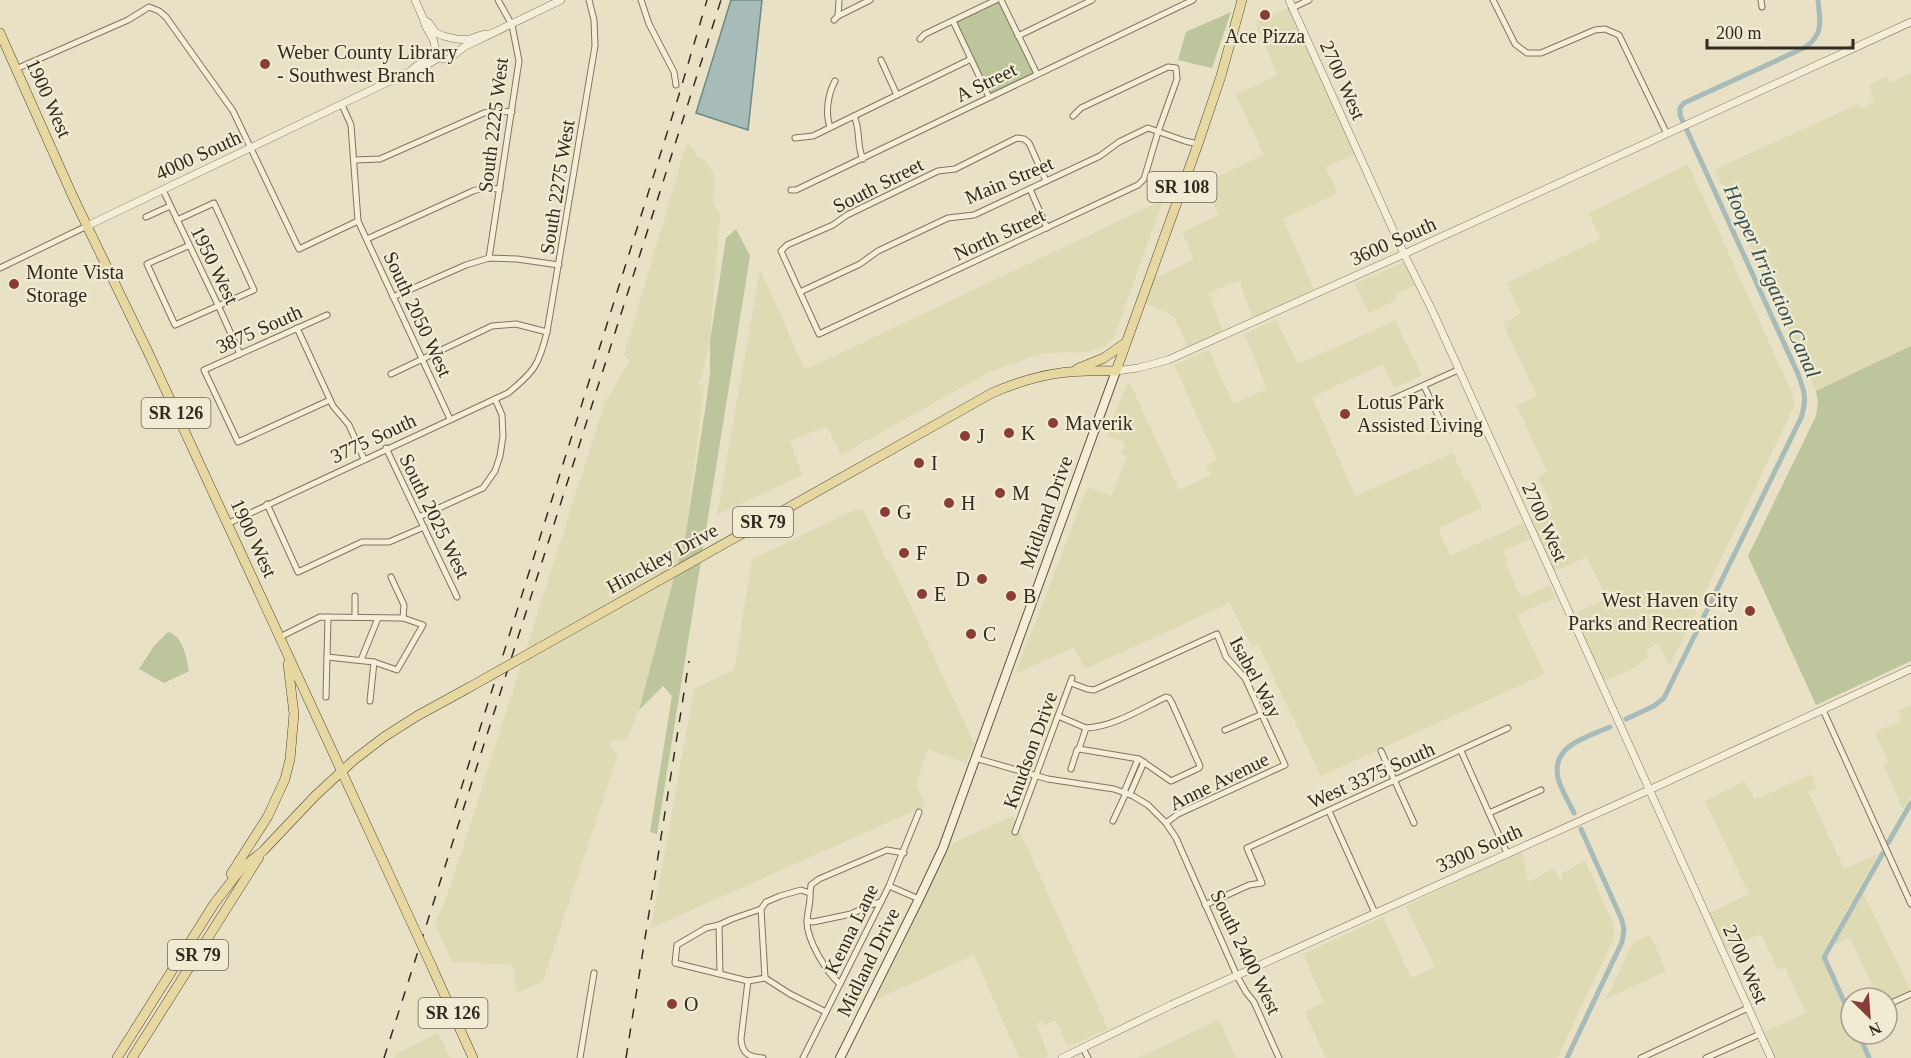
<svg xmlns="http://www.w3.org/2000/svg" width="1911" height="1058" font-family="'Times New Roman',serif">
	<rect width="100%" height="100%" fill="#e8e1c6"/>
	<g fill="#dddab4">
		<path d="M1289,7L1355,154L1325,167L1338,193L1283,219L1314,290L1253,318L1239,280L1209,293L1223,332L1188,348L1174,316L1144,302L1151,280L1194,259L1182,232L1219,215L1204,183L1264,155L1236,95L1278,75L1255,23Z"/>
		<path d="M1911,73V346L1816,391L1715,169L1859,104L1862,109L1874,101L1869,84L1887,77L1890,83Z"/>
		<path d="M688,144L694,149L697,157L704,160L708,165L715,177L713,198L715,206L720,213L710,341L701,380L697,383L692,382L704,386L686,532L639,710L627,740L619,739L612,741L610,747L618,754L543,981L517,993L513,965L452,962L435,924L450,888L605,402L630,361L624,355L686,145Z"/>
		<path d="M1688,164L1793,395L1795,404L1670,666L1658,643L1646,650L1649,656L1633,669L1601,682L1572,615L1607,598L1587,557L1552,572L1530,520L1553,509L1538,477L1547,472L1517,406L1537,396L1503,323L1521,313L1507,283L1600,239L1589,213Z"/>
		<path d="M1163,200L1113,340L1102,348L1089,352L1043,353L989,372L841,455L827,426L790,441L802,475L717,515L760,269L805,370Z"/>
		<path d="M1404,262L1415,286L1395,294L1397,300L1369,313L1355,284Z"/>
		<path d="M1276,320L1298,364L1395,321L1422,375L1395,388L1383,364L1312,397L1355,496L1453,453L1465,481L1469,480L1482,508L1438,528L1450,556L1523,523L1530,539L1503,551L1508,563L1506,565L1521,598L1550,585L1555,598L1517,615L1545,674L1321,776L1258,645L1252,647L1230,603L1085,669L1074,647L1015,674L1088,487L1112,496L1127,456L1121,453L1125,442L1107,436L1126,385L1130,383L1179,490L1211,475L1206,466L1217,460L1174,365L1209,350L1233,404L1267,389L1244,334Z"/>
		<path d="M857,509H863L887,561H890L974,744L966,763L927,749L916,784L925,806L651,928L694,689L734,670L752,559Z"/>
		<path d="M1911,705V795L1903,809L1883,764L1888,762L1875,732L1901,721L1898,711Z"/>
		<path d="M1811,774L1816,788L1808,792L1844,869L1878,854L1821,956L1851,1023V1034H1856L1866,1058H1773L1762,1033L1806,1013L1785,967L1778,970L1761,934L1724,949L1707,914L1749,894L1705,801L1745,781L1754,800Z"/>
		<path d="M1013,816L1108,1029L1068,1047L1056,1020L1044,1025L1041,1021L1036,1024L1049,1056L1044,1058H1019L974,955L875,1000L951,844Z"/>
		<path d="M1522,851L1528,882L1553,869L1562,884V873L1585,861L1612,921L1614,930L1613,940L1557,1058H1326L1305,1012L1324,1002L1303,954L1383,917L1411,978L1435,967L1406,906Z"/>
		<path d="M1863,892L1910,990L1887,1000V998H1878L1850,937L1834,945Z"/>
		<path d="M1650,935L1666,971L1606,999L1634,942Z"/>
		<path d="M1219,1020L1236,1058H1137Z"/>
		<path d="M438,1033L450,1058H395L396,1054Z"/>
	</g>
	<g fill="#bcc59b">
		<path d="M1000,1L1035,73L989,94L955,22Z"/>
		<path d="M1231,12L1212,68L1178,60L1186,32Z"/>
		<path d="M736,229L750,256L657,834L650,832L672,696L663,686L639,710L686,532L707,397L710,373V341L726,238Z"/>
		<path d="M1911,346V661L1816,705L1748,556L1816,416L1818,402L1816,391Z"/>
		<path d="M168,632C184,637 186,657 189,671L164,683L139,669L154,646Z"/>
	</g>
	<path fill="#a7bcb8" stroke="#6f8985" stroke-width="1.5" d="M731,0H762L748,130L696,113Z"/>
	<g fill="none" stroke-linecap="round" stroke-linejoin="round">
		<g stroke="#a7bcb8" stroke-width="5">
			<path d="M1626,719L1654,706L1664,698L1801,418C1807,399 1805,393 1798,374L1680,115V108L1684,103L1806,47C1824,33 1820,21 1818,0"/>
			<path d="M1574,813C1569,802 1561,790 1558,778C1551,745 1587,737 1610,727"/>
			<path d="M1888,843L1911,803"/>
			<path d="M1851,1017L1824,957L1883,853"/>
			<path d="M1859,1034L1869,1058"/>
			<path d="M1567,1058L1622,942L1624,930L1622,920L1581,829"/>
		</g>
		<defs>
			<g id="minor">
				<path d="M641,0L649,24L674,72L676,85"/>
				<path d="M1001,0L1037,74"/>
				<path d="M1493,0L1515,44L1527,53H1541L1595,30L1605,29L1619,35L1667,134"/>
				<path d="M1761,0L1762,7"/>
				<path d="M1292,8L1309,0"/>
				<path d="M838,16L839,0"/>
				<path d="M834,20L838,16L870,0"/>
				<path d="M953,21L989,97"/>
				<path d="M1018,36L1092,0"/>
				<path d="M920,39L925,34L996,0"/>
				<path d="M881,60L897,95"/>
				<path d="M16,69L128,20L149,7L159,11L166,17L233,111L299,249L358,221"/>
				<path d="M342,105L351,125L358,221L450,419"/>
				<path d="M854,116C861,130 856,145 863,159"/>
				<path d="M830,127C825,113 828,94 835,81"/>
				<path d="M795,138L813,136L971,59"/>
				<path d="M355,160L380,159L484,113L496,111L512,112"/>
				<path d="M1046,181L1029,143L1024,139L1017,138L955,169L938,171L847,215L833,225L787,245L781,251L819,334L1138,185L1144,179L1158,132L1177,79L1176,68L1168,67L1081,108L1073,116"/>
				<path d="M1030,189L1047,228"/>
				<path d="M163,190L218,305L240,354"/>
				<path d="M791,190H796L1193,0"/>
				<path d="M146,217L170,206"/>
				<path d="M177,220L214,203L254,290L175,325L147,264L188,246"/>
				<path d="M367,239L473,191L483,188L500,189"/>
				<path d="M489,258L519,61L512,25L498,0"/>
				<path d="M0,268L87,226"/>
				<path d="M800,292L860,264L878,251L948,218L974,215L1100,156L1119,142L1148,128L1185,141L1198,144"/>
				<path d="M393,297L466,265L489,258L517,259L559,265"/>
				<path d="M327,315L204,370L238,442L330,400"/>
				<path d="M297,328L333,406L349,425L364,459"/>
				<path d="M391,374L492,326L516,324L547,332"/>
				<path d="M1424,386L1444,428L1451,430"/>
				<path d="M1375,407L1458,370"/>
				<path d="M386,448L457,597"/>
				<path d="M267,504L298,572L362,542H389L424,527"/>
				<path d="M419,517L483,488L495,471L500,456L503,436L502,415L495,399"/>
				<path d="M227,524L508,393C534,372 539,365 547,332L595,46L594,20L589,0"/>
				<path d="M391,577L404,605L403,618"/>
				<path d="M355,596V617"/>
				<path d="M280,637L320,617L403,618L423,625L397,670L374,662L327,657"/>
				<path d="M361,660L378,618"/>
				<path d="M1071,683L1087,689L1094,690L1217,634L1226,657L1245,678L1285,765L1178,814L1166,823"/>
				<path d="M326,697L328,617"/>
				<path d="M1166,697L1169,698L1172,703L1200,766L1199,768L1171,781L1139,759L1079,749L1086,728C1113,727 1141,709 1166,697Z"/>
				<path d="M370,701L374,662"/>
				<path d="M1823,710L1911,904"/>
				<path d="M1058,716L1086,728"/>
				<path d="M1225,730L1260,715"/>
				<path d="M1381,751L1414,823"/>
				<path d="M1461,751L1507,853"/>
				<path d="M975,758L1048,779L1114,789L1133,796L1148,805L1166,823L1176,838L1237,976L1246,992L1254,1002L1279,1058"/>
				<path d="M1071,769L1077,750L1079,749"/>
				<path d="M1124,792L1138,759"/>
				<path d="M1130,794L1144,762"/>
				<path d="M1329,811L1375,913"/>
				<path d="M1489,813L1541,790"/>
				<path d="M1113,821L1126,793"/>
				<path d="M1015,832L1072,678"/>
				<path d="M889,886L919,899"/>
				<path d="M810,893C811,903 807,912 807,922C807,940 826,972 840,984"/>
				<path d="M1205,905L1249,885L1262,883L1247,848L1508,728"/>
				<path d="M761,909L765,978"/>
				<path d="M807,921L813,922L851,914L870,905L881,902"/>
				<path d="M719,925L720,974"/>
				<path d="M748,981L741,1039C742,1054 749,1057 763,1058"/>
				<path d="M1887,1005L1911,994"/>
				<path d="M826,1012L790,994L765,978L748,981L675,963L677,945L706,928L719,925L732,919L761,909L766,902L780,896L801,890L810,893L811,885L819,879L887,850L904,853"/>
				<path d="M1083,1048L1088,1058"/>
				<path d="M580,1058L594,973"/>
				<path d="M803,1058L889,886L919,812"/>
				<path d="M1641,1058L1748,1008"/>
				<path d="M1706,1058L1760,1034"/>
			</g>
			<g id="tertiary">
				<path d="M415,0L424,20L425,25L433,39L437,55L443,59H449L464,47L561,0"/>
				<path d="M1289,0L1404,254L1432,310L1771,1058"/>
				<path d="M424,20L429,23L436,33C444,37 460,41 470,39C477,37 482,33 489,34"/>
				<path d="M411,71L415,72L440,57"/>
				<path d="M87,226L411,71C418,62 429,61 435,50"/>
				<path d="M1116,371L1138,368L1168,360L1404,254L1911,22"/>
				<path d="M1062,1058L1171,1005L1649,790L1911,669"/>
			</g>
			<path id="secondary" d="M840,1058L919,899L943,848L1116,371"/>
			<g id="primary">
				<path d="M0,33L74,199L149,354L408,915"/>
				<path d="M1077,369L1104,358L1125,343"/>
				<path d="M539,648L992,393C1039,373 1066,370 1116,371L1198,144L1221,76L1242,0"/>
				<path d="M231,874L268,816L285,779L290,759L294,714L288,664"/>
				<path d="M432,967L473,1058"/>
				<path d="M117,1058L214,904L241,869L263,851L315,796L354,760L384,737L417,716L470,687"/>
				<path d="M132,1058L259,857"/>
			</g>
		</defs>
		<use href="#minor" stroke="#81745e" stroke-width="7"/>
		<use href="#tertiary" stroke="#81745e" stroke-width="8"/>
		<use href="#secondary" stroke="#635541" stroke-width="10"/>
		<use href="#primary" stroke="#504332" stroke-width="10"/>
		<use href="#minor" stroke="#f4eed8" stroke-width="5"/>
		<use href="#tertiary" stroke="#f4eed8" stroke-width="7"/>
		<use href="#secondary" stroke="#f4eed8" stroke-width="8"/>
		<use href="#primary" stroke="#e7d8a2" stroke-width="9"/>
		<g stroke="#332b20" stroke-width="1.5" stroke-dasharray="10 10" stroke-linecap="butt">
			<path d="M455,808L678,98L707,0"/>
			<path d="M384,1058L721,0"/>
			<path d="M626,1058L689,661"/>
		</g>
		<defs>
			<g id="primary-bridge">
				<path d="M470,687L539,648"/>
				<path d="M408,915L432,967"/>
			</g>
		</defs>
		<use href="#primary-bridge" stroke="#504332" stroke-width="10" stroke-linecap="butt"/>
		<use href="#primary-bridge" stroke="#e7d8a2" stroke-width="9"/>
	</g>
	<g fill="#893d36" stroke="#f1ebd4" stroke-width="2">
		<circle cx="1265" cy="15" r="6"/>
		<circle cx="265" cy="64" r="6"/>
		<circle cx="14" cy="284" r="6"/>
		<circle cx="1345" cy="414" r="6"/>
		<circle cx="1053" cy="423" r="6"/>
		<circle cx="1009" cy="433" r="6"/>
		<circle cx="965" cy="436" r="6"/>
		<circle cx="919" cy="463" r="6"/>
		<circle cx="1000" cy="493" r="6"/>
		<circle cx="949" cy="503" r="6"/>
		<circle cx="885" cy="512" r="6"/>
		<circle cx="904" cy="553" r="6"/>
		<circle cx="982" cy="579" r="6"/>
		<circle cx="922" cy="594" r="6"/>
		<circle cx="1011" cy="596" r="6"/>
		<circle cx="1750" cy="611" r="6"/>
		<circle cx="971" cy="634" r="6"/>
		<circle cx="672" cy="1004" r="6"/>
	</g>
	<g text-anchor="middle" stroke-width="4.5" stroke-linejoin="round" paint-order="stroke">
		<g fill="#f1ebd4" stroke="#6c6556" stroke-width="1.5">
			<rect x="1147.5" y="172" width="69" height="30" rx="4.5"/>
			<rect x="141.5" y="398" width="69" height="30" rx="4.5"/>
			<rect x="733" y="507" width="60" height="30" rx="4.5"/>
			<rect x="168" y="940" width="60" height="30" rx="4.5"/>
			<rect x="418.5" y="998" width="69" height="30" rx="4.5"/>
		</g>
		<g font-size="18" font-weight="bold" fill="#332b20">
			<text x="1182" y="193">SR 108</text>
			<text x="176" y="419">SR 126</text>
			<text x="763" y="528">SR 79</text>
			<text x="198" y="961">SR 79</text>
			<text x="453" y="1019">SR 126</text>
		</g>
		<g font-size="20" fill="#332b20" stroke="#f1ebd4" text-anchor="start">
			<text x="1265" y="43" text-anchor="middle">Ace Pizza</text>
			<text x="277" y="59">Weber County Library<tspan x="277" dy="23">- Southwest Branch</tspan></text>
			<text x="26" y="279">Monte Vista<tspan x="26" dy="23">Storage</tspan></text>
			<text x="1357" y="409">Lotus Park<tspan x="1357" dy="23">Assisted Living</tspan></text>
			<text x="1065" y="430">Maverik</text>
			<text x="1021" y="440">K</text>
			<text x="977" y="443">J</text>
			<text x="931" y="470">I</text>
			<text x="1012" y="500">M</text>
			<text x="961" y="510">H</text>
			<text x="897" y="519">G</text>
			<text x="916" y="560">F</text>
			<text x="970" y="586" text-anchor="end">D</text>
			<text x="934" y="601">E</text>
			<text x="1023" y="603">B</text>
			<text x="1738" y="607" text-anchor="end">West Haven City<tspan x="1738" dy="23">Parks and Recreation</tspan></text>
			<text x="983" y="641">C</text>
			<text x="684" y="1011">O</text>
		</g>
		<g font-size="20" fill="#332b20" stroke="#f1ebd4">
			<text transform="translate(1343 80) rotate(66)" y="7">2700 West</text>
			<text transform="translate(986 82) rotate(-26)" y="7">A Street</text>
			<text transform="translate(49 98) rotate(66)" y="7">1900 West</text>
			<text transform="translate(493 125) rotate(-83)" y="7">South 2225 West</text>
			<text transform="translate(198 155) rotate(-25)" y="7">4000 South</text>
			<text transform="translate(1009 180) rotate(-23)" y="7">Main Street</text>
			<text transform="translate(878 185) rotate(-27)" y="7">South Street</text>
			<text transform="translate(557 187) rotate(-81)" y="7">South 2275 West</text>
			<text transform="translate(999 234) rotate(-25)" y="7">North Street</text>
			<text transform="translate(1393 241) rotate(-24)" y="7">3600 South</text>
			<text transform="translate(215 265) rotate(64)" y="7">1950 West</text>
			<text transform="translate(418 314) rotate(65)" y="7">South 2050 West</text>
			<text transform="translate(259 329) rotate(-24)" y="7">3875 South</text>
			<text transform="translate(373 438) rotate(-25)" y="7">3775 South</text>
			<text transform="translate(1046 512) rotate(-70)" y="7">Midland Drive</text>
			<text transform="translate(435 516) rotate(64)" y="7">South 2025 West</text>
			<text transform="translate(1545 522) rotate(66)" y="7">2700 West</text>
			<text transform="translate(254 538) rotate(65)" y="7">1900 West</text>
			<text transform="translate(662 558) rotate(-29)" y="7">Hinckley Drive</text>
			<text transform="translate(1256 677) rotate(62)" y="7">Isabel Way</text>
			<text transform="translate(1030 750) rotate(-70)" y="7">Knudson Drive</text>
			<text transform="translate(1371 775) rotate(-24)" y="7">West 3375 South</text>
			<text transform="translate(1219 781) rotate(-26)" y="7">Anne Avenue</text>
			<text transform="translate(1479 848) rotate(-24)" y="7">3300 South</text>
			<text transform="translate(851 929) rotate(-64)" y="7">Kenna Lane</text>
			<text transform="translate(1246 952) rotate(64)" y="7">South 2400 West</text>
			<text transform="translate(868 962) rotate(-64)" y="7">Midland Drive</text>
			<text transform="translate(1746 964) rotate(66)" y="7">2700 West</text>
		</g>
		<g font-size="21" font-style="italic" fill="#315051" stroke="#f1ebd4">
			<text transform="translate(1772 281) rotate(66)" y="7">Hooper Irrigation Canal</text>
		</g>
	</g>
	<g transform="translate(1869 1016) rotate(155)"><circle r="28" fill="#f1ebd4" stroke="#a59e8c" stroke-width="1.5"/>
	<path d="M0-4.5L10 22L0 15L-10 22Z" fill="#893d36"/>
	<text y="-9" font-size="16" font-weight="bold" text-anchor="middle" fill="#332b20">N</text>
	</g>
	<path d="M1707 39v9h146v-9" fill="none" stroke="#332b20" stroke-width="3"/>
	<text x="1716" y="39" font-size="18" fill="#332b20" stroke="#f1ebd4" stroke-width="4.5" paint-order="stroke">200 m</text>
</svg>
